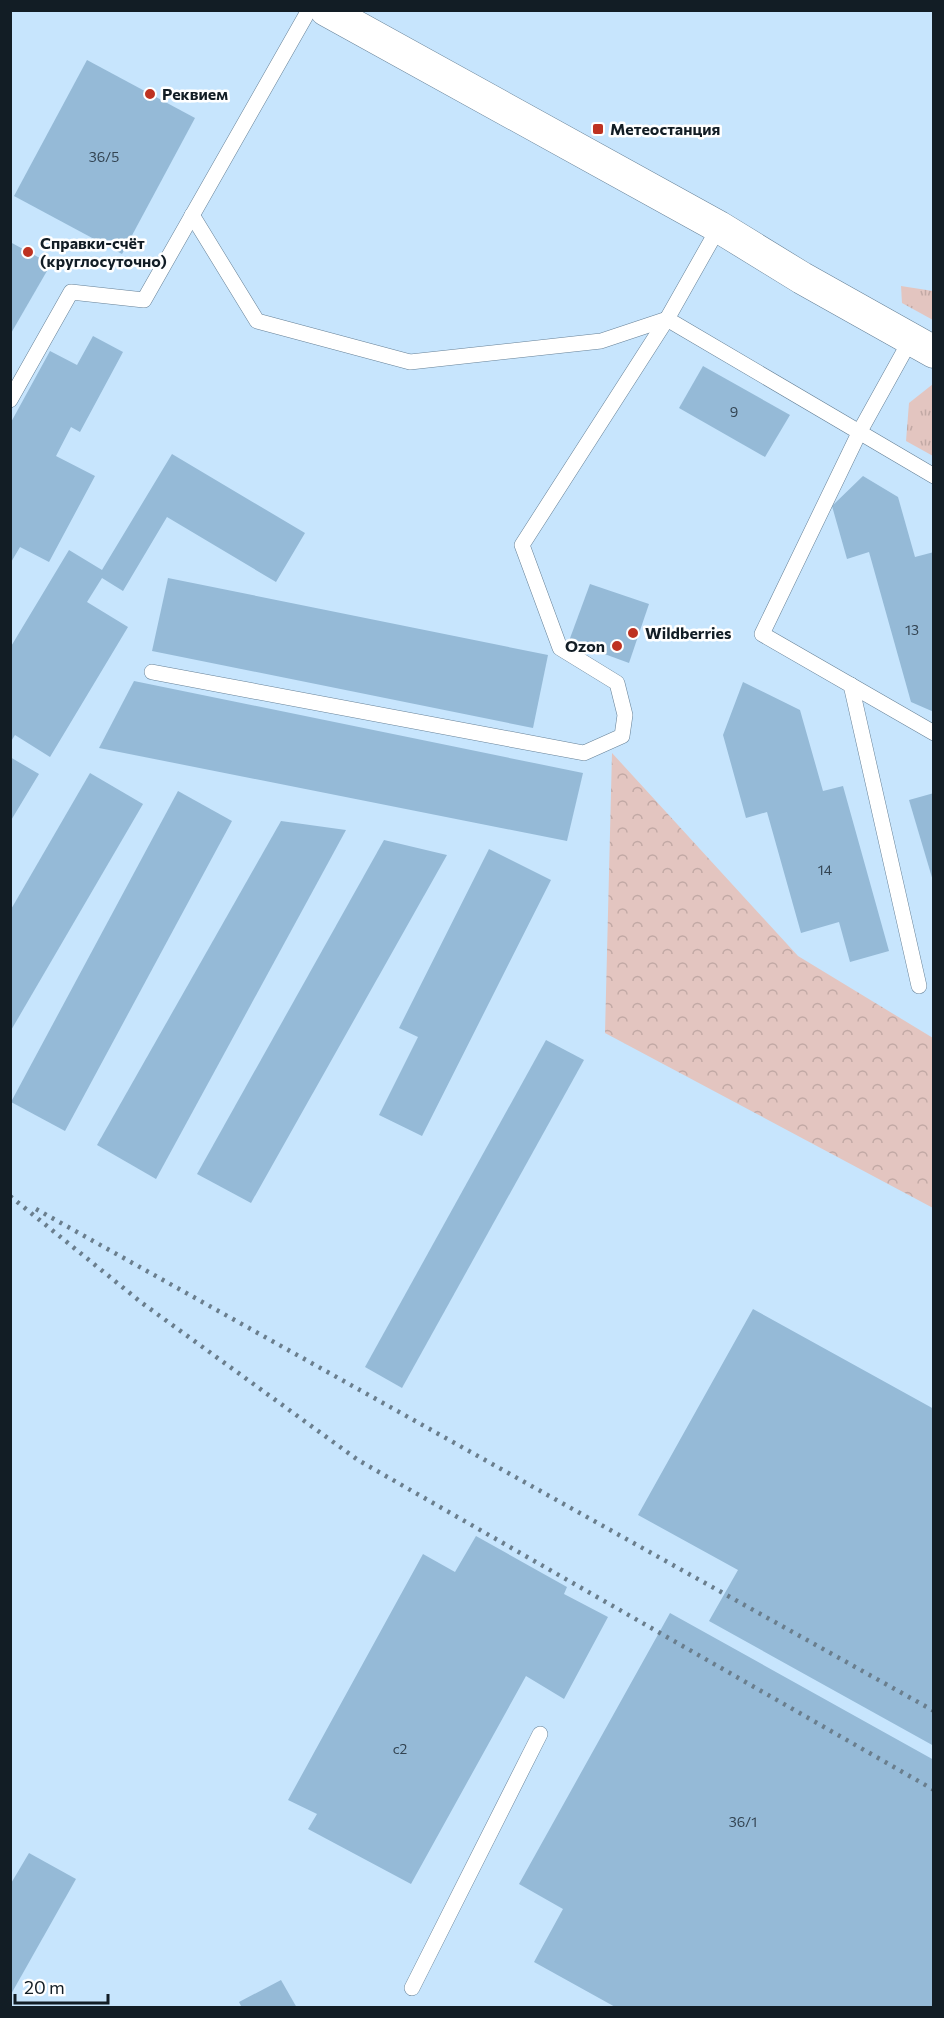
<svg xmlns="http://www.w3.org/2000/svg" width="944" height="2018" font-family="Commissioner,sans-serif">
	<defs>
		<pattern id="grass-tufts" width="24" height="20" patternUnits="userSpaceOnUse" patternTransform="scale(1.5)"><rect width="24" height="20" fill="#e3c5c0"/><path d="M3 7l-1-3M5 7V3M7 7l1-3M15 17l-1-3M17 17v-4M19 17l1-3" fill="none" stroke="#c2a9a5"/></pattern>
		<pattern id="forest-crowns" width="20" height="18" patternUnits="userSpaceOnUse" patternTransform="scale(1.5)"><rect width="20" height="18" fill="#e3c5c0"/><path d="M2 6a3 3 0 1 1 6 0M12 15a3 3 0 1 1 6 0" fill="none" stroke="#c2a9a5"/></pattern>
	</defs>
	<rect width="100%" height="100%" fill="#c7e5fd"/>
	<g fill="url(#grass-tufts)">
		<path d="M901,286L933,291V320L902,303Z"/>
		<path d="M933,384V456L906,441L909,403Z"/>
	</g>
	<path fill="url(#forest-crowns)" d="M612,753L798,956L933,1038V1208L605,1033Z"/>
	<g fill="#95bad7">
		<path d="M87,60L195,118L122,254L14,196Z"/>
		<path d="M10,242L51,264L10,335Z"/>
		<path d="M93,336L123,352L80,432L71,427L56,456L95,476L49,562L20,547L10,564V424L50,351L77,365Z"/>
		<path d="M703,366L790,415L765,457L679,408Z"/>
		<path d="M172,454L305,533L276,582L167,517L123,591L102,578L87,602L128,627L50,757L15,735L10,743V648L69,550L102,570Z"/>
		<path d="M863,476L898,497L915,557L934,552V712L911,702L869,552L847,559L832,506Z"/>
		<path d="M168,578L548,655L533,728L152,651Z"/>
		<path d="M590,584L649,604L629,663L569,641Z"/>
		<path d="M134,681L583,773L567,841L99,748Z"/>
		<path d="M743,682L800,710L823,791L843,786L889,951L850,962L839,922L801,933L767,812L746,818L723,735Z"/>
		<path d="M10,757L39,774L10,822Z"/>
		<path d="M90,773L143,804L10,1032V911Z"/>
		<path d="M178,791L232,821L65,1131L11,1102Z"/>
		<path d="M934,793V881H933L909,800Z"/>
		<path d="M281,821L346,830L156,1179L97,1145Z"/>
		<path d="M384,840L447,855L251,1203L197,1174Z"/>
		<path d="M489,849L551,880L422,1136L379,1115L418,1037L399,1028Z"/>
		<path d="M546,1040L584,1060L402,1388L365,1367Z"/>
		<path d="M753,1309L934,1409V1746L709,1621L738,1570L638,1515Z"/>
		<path d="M476,1536L567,1587L564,1594L608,1617L564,1699L526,1676L411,1884L308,1829L317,1814L288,1800L423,1554L455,1572Z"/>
		<path d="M670,1613L934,1760V2008H617L534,1962L563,1909L519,1884Z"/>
		<path d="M29,1853L76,1879L10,1996V1885Z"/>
		<path d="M281,1980L297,2008H242L239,2002Z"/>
	</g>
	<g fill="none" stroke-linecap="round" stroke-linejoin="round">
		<defs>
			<g id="lane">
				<path d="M192,215L257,321L410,362L601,341L667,319"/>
				<path d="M719,227L667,319L934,476"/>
				<path d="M911,339L860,431L762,634L934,733"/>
				<path d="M10,400L71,292L144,300L309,10"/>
				<path d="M152,672L584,753L622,736L625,715L617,683L560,648L522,545L667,319"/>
				<path d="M851,685L919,986"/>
				<path d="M412,1988L540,1734"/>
			</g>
			<path id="street" d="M326,10L719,227L802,278L934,352"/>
		</defs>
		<use href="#lane" stroke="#668197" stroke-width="16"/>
		<use href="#street" stroke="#668197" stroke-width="33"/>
		<use href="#lane" stroke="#fff" stroke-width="15"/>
		<use href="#street" stroke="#fff" stroke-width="32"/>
		<g stroke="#6a7e8d" stroke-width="4.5" stroke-dasharray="3 6" stroke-linecap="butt">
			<path d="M10,1196L142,1303L358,1460L934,1790"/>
			<path d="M36,1209L934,1711"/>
		</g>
	</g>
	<g fill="#be3221" stroke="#fff" stroke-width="2">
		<circle cx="150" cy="94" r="6"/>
		<rect x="592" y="123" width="12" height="12" rx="3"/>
		<circle cx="28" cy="252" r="6"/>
		<circle cx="633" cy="633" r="6"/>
		<circle cx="617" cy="646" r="6"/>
	</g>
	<g text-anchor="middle" stroke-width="5" stroke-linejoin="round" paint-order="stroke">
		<g font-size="14" fill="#334452">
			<text x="104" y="162">36/5</text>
			<text x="734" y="417">9</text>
			<text x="912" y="635">13</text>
			<text x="825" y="875">14</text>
			<text x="400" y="1754">с2</text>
			<text x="743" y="1827">36/1</text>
		</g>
		<g font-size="16" font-weight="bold" fill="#121d25" stroke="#fff" text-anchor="start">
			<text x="162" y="100">Реквием</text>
			<text x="610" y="135">Метеостанция</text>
			<text x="40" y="249">Справки-счёт<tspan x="40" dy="18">(круглосуточно)</tspan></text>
			<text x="645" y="639">Wildberries</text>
			<text x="605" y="652" text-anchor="end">Ozon</text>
		</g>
	</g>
	<rect width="944" height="2018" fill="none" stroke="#121d25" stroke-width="24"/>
	<path d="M15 1994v9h93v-9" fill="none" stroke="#121d25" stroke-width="3"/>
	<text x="24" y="1994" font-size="18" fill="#121d25" stroke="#ffffff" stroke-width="4.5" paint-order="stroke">20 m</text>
</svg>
